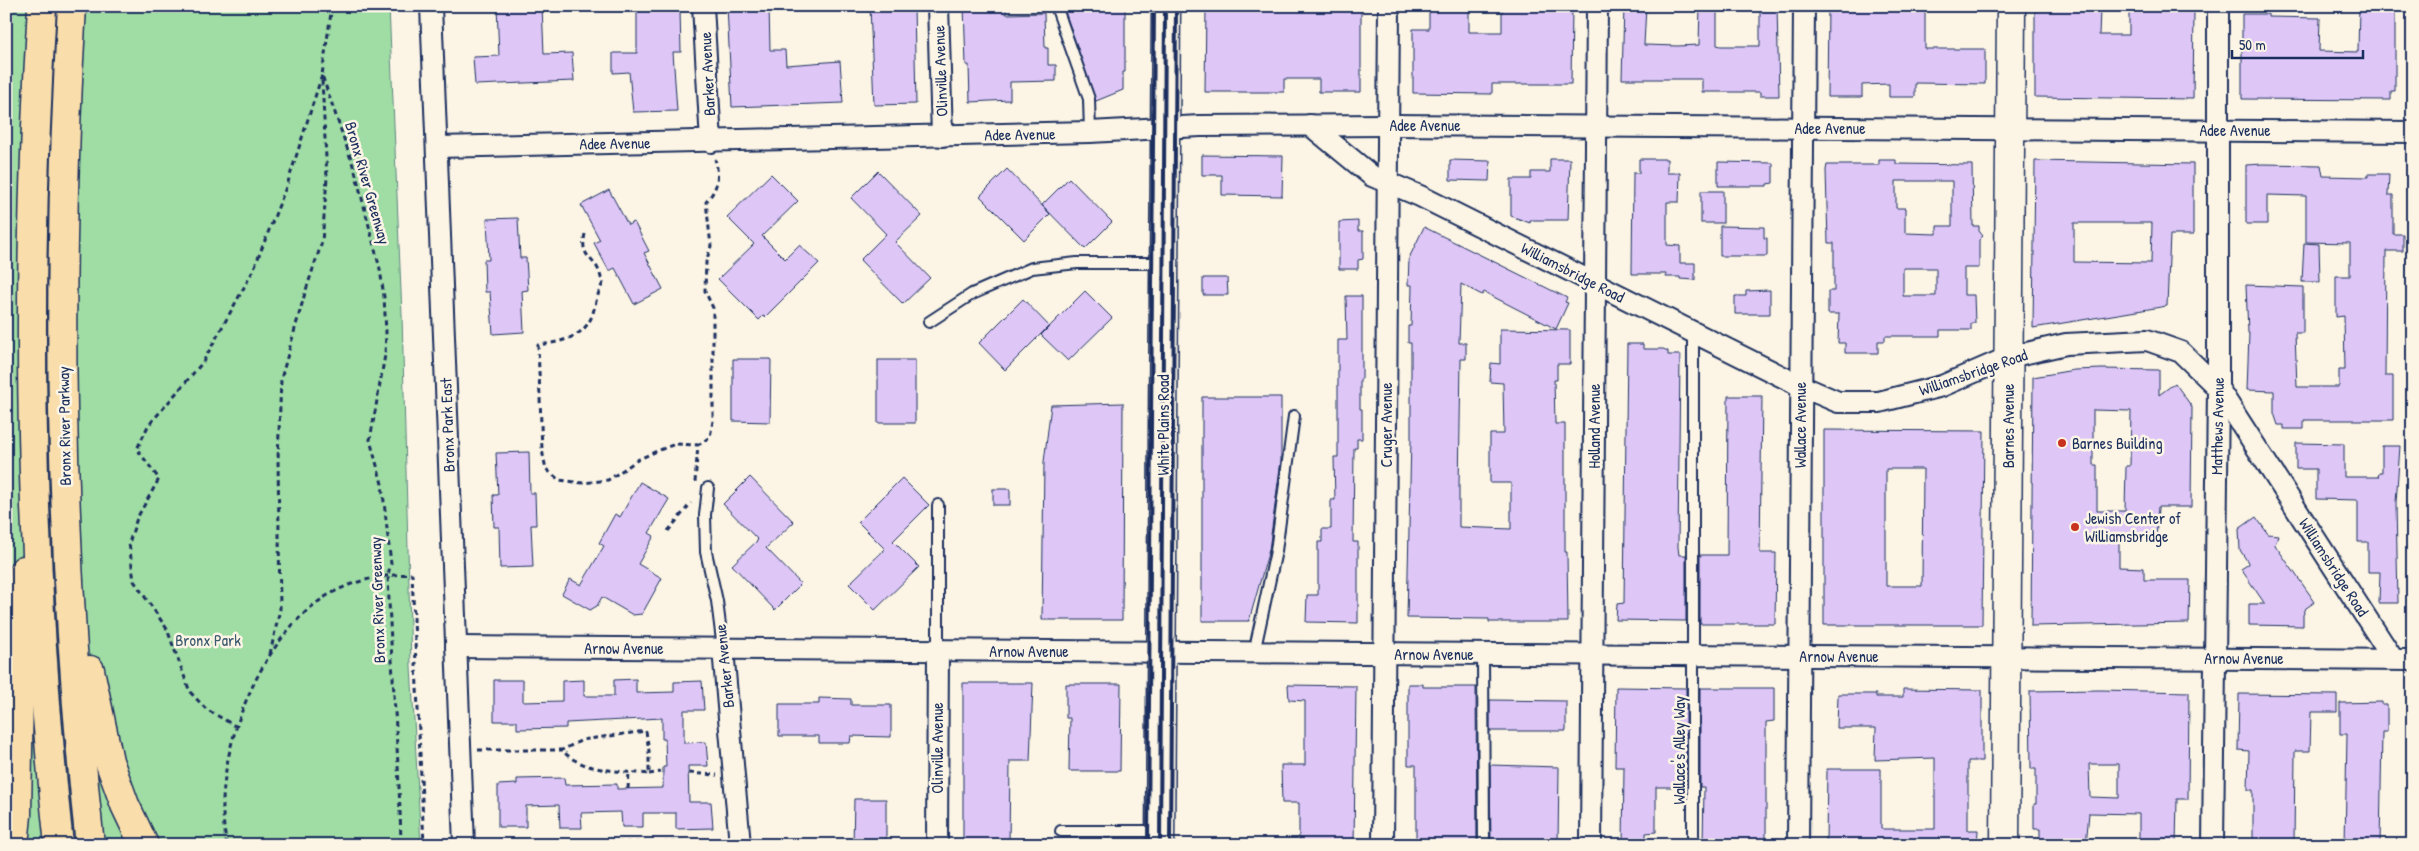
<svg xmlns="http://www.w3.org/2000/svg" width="2419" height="851" font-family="'Patrick Hand',sans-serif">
	<rect width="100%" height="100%" fill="#fcf5e5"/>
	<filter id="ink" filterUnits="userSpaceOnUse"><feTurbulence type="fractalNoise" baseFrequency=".02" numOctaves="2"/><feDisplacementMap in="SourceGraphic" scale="10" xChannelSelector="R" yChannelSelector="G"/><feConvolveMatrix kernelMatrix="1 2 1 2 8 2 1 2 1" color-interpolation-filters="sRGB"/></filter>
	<g filter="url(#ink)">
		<path fill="#a0dda4" stroke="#5e8681" d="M6,6H389L402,315L411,666L421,845H6Z"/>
		<g fill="#dec7f7" stroke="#1b2f5e" fill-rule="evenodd">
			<path d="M497,6H542L544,54L572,53L574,81L475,85L473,57L499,56Z"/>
			<path d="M727,6H769L770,50H785L786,65L840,61L843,103L732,107Z"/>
			<path d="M870,6H914L916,104L874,105Z"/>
			<path d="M964,6H1006V14L1044,13L1045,48H1048V65H1056V81L1010,82V100L970,102L969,65H966Z"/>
			<path d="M1063,6H1125V72H1123V90L1096,101Z"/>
			<path d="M1206,6H1361V92H1319V79H1284V92H1205Z"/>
			<path d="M1429,6H1469V32H1502V6H1572L1571,84H1492V94L1413,93V29H1429Z"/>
			<path d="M1624,6H1646L1644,45L1678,46L1699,45L1700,6H1717V45L1721,46H1760V6H1777L1779,96H1760V92H1702V79H1622Z"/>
			<path d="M1828,6H1925V49H1985V84L1915,83V97H1889V84L1862,85V97H1827Z"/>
			<path d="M2359,6H2395V91H2391V100L2242,99V14H2268V17L2320,18L2319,51L2358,52Z"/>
			<path d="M2035,7L2100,9L2099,35H2129V10H2194L2193,99L2035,97Z"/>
			<path d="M680,10L681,52H673L677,111L633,112L629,72L613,73V53H637V11Z"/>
			<path d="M1202,155L1283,156L1282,196L1222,195V175H1202Z"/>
			<path d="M1550,159H1570L1568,220H1530V223L1511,216V179H1531V172H1550Z"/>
			<path d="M1639,159H1667V173H1680L1679,202H1667V245L1680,246V263H1695V280L1680,279V277H1666V274H1632L1633,173H1639Z"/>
			<path d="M1450,160L1490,161L1489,181L1450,180Z"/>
			<path d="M1879,160H1896V164L1972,165L1973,226H1979V231L1983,236L1979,240V268H1964V295H1974L1975,323H1971V330H1940V336H1885V341H1878V353H1845V343H1838L1839,314H1828V291H1834V243H1828L1826,170L1827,165H1879ZM1896,181H1952V226H1937V234L1905,233V208H1896ZM1903,268H1936V296H1903Z"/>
			<path d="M2035,161L2193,164V235H2170L2167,306L2033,328ZM2074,223H2152L2151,263L2074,262Z"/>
			<path d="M1718,162L1773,163V183L1767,184V186H1718Z"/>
			<path d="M2263,164L2321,165L2323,176L2368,177V174H2389L2388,195H2393V234H2403V251H2386L2385,376H2393V420H2304V429H2284V425H2278L2274,413V391L2247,390L2249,333H2248L2246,285L2303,287V333H2295L2297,387H2339V370H2345L2344,316L2336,317V276H2350V243L2306,242V196L2267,195V224H2246V165Z"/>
			<path d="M1007,169L1050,214L1024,240L980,196Z"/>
			<path d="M878,171L922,216L895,242L930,278L903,304L860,260L886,234L851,198Z"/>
			<path d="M771,174L798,201L762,236L785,259L799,245L819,263L765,317L763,316L759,320L718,279L754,244L727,217Z"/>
			<path d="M1069,178L1112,222L1085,249L1042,205Z"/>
			<path d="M609,190L628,225L634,222L649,251L644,253L663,289L634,304L615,268L609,271L594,243L600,240L581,205Z"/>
			<rect x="1701" y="191" width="22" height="32"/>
			<path d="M518,218L520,258H526L528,290L522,291L524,332L493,334L490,292H485L484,260H489L487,219Z"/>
			<path d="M1358,221V231H1363V259L1358,260V269H1339V222Z"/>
			<path d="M1720,226L1764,227V238H1767V256H1720Z"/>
			<path d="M1424,227L1567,298L1565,302L1568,303L1556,329L1484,292L1482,295L1461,284L1459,343H1466V359H1461L1459,487V527L1511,529V483H1490V434H1504L1503,383L1490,382L1491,363L1500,364V329L1570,330V364H1557V380H1554L1555,424H1565V552H1567L1568,622H1489V619L1407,618L1411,439V343H1408V326H1411L1412,285H1408L1409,258Z"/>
			<path d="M2304,243L2319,244L2320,282H2302Z"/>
			<path d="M1203,278H1227L1228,295H1203Z"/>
			<path d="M1770,290V314H1735V296H1746V291Z"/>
			<path d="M1085,291L1112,318L1068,361L1041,335Z"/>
			<path d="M1346,296H1362V379H1360V409H1362V439H1357V448H1354L1353,542H1358V623L1306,622L1307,595H1318V542H1322V529H1331V500H1335L1334,457H1338V340H1347Z"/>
			<path d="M1023,299L1049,326L1005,370L979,343Z"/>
			<path d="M1627,344H1643V349H1663L1668,351V355H1680L1678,547L1679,555H1686V621L1616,620L1617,604L1624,603Z"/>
			<path d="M733,359H771L770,422L733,421Z"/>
			<rect x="878" y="360" width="37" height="63"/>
			<path d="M2102,369L2159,370V395L2175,383L2192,407L2191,507H2158L2156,541L2119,539V567L2144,568V580H2190L2189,623L2031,626L2033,377L2074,370ZM2093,410L2131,411L2130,466H2126L2125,511H2097V465H2093Z"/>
			<path d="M1728,396H1762L1760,553H1776L1775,624H1700V555H1727Z"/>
			<path d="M1202,397H1281V460L1269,550L1249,621H1202Z"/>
			<path d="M1123,403L1122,620H1042L1044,462L1051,405Z"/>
			<path d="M1824,430L1984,431L1982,625H1824ZM1886,469H1923L1922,586H1886Z"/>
			<path d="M2296,443L2344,444V477H2378L2379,472H2382V446H2400L2396,503L2398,603H2379L2380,572H2368V542H2358V500L2316,499V469H2296Z"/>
			<path d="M529,452L530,493H535L536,525H531L533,567L500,568L499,527H494L493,495H498L496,453Z"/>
			<path d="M750,477L794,522L766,548L801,584L775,610L732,565L758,540L723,504Z"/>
			<path d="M902,478L929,505L893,541L919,567L875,610L849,584L885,549L858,522Z"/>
			<path d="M640,482L669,499L649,533L654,536L638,564L662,578L642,614L633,615L602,597L597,606L590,610L562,594L570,579L581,585L604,546L599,543L615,514L620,517Z"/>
			<rect x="993" y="489" width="17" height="16"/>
			<path d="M2256,517L2268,534L2278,535L2275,545L2315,602L2306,608L2303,615V626L2249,625V604H2265L2241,569L2249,564L2240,550L2239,529Z"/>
			<path d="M636,679V693L674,692V682L702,681L704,710H684V743L706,742L708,766H688L689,802H711L713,828L676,829V813H643V827H622L621,812L581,813L582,828H560L559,805L526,806V827H498V785L517,784V779L564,778L565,785L617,784V789L663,788V767H666L665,739H662V718L566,723V728L517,729V721H494V680H523V702L562,701V681L584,680V696H614V680Z"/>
			<path d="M963,683H1033L1030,761H1010L1009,845H963Z"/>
			<path d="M1066,684H1121L1120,771H1069L1070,718H1066Z"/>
			<path d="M1408,684H1423V687H1476L1477,845H1416V765H1408Z"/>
			<path d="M1288,685L1356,686L1354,845L1299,844V803H1282L1281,765H1305V701L1289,700Z"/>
			<path d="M1616,687L1686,688V787H1656V832L1646,833V845H1623L1624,767H1615Z"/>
			<path d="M1700,688H1774V721L1766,722V845H1703L1704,787H1700Z"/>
			<path d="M1903,689L1982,690V761H1968V830H1978L1977,845L1826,843L1827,769H1881V829H1935V758L1875,760L1876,728H1837L1838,694H1876V697H1903Z"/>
			<path d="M2101,690L2189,692L2188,799H2177L2176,845H2139V814L2089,813L2086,845H2040V829H2034V804H2036V769H2031L2030,691ZM2089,764H2119V798L2090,797Z"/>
			<path d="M2239,694L2337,695V712H2311L2310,751H2295L2294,845H2253V790H2248L2249,751L2238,750Z"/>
			<path d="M819,698L851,699V705H891V737L851,736L850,743H819V736H779V704H819Z"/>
			<path d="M1490,700L1566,701V731H1490Z"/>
			<path d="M2382,702V705H2387V732H2382L2380,845H2345L2347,734H2340V703Z"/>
			<path d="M1490,765L1559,767L1558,845H1491Z"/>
			<path d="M854,799H886V845H853Z"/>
		</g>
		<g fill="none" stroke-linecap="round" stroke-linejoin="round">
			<defs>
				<g id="lane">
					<path d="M1056,6L1089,99L1090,132"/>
					<path d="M929,322L972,294L1032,268L1077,263H1163"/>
					<path d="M1693,332V845"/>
					<path d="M708,488L705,515L706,552L717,601L723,649"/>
					<path d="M938,505V651"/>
					<path d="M1254,653L1276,551L1294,416"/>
					<path d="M1483,654L1484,845"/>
					<path d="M1061,831H1159"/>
				</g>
				<g id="street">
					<path d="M431,6L464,845"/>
					<path d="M703,6L711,142"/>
					<path d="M938,6L942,136"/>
					<path d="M1310,125L1372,176L1420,196L1801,386L1838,402H1879L1942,386L2009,357L2066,344L2147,340L2181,352L2218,388L2393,659"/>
					<path d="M437,147L1090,132L1200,126L1388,125L2413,132"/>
					<path d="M456,647L2413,660"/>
					<path d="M723,649L740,845"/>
					<path d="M937,845L938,651"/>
					<path d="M1383,845L1389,6"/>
					<path d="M1591,845L1597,6"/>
					<path d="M1798,845L1804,6"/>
					<path d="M2213,845L2218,388V6"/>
				</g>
				<g id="secondary">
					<path d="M1160,845L1166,6"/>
					<path d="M2005,845L2011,6"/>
				</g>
				<g id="highway">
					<path d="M42,6C25,285 29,567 59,845"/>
					<path d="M72,6C55,285 60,567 90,845"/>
					<path d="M90,670L109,761L125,805L144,845"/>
					<path d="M14,845L17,815L20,617L24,570"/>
				</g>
			</defs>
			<use href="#lane" stroke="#1b2f5e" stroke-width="14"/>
			<use href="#street" stroke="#1b2f5e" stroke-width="24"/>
			<use href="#secondary" stroke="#1b2f5e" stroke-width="31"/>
			<use href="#highway" stroke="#1b2f5e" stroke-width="31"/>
			<g stroke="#1b2f5e" stroke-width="3" stroke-dasharray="5 4" stroke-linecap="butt">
				<path d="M332,6L322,75L355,171L380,269L384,297L386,332L385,355L370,440L382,484L391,564L388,574C391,665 399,754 401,845"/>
				<path d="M585,234C581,253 587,254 597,267C600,272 601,279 603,283C597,295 596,302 593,313C585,338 561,342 538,345L542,450L546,469L559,480L583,483L608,480L639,459L657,451L675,444L698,445"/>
				<path d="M695,482L698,445L710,437L713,421V308L705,291L706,262L711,246L706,202C718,188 720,177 715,159"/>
				<path d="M668,531L691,503"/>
				<path d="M270,654L280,609L278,459L281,379L305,293L322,242L327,178L322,80"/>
				<path d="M237,727L206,709L190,692L167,629L134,581L129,543L137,518L159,479L137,449L148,426L203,362L253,271L288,182L322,75"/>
				<path d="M478,750H562L582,740L646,731L649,751V774C621,771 581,772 562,750"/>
				<path d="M689,773L717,775"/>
				<path d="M649,774L661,772"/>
				<path d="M628,789L629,772"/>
				<path d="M482,844L723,842"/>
				<path d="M227,845C209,768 253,652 315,604C343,582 378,575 412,574L424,845"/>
			</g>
			<use href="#lane" stroke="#fcf5e5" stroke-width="10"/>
			<use href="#street" stroke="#fcf5e5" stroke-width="20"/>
			<use href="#secondary" stroke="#fcf5e5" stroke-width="28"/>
			<use href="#highway" stroke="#f9deab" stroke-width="28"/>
			<g stroke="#1b2f5e" stroke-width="4">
				<path d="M1148,845L1154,6"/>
				<path d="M1160,845L1165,6"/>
				<path d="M1170,845L1176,6"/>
			</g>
		</g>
	</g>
	<g fill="#c8321e" stroke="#fcf5e5" stroke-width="2">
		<circle cx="2062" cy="443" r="5"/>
		<circle cx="2075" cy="527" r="5"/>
	</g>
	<g text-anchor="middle" stroke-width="5" stroke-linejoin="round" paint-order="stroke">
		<g font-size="16" fill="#1b2f5e" stroke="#fcf5e5">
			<text transform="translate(940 71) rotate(-92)" y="6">Olinville Avenue</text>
			<text transform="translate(707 74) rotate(-93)" y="6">Barker Avenue</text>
			<text x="1425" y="131">Adee Avenue</text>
			<text x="1830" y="134">Adee Avenue</text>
			<text x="2235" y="136">Adee Avenue</text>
			<text transform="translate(1020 134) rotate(-1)" y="6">Adee Avenue</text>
			<text transform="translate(615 143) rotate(-1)" y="6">Adee Avenue</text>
			<text transform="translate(368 183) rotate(74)" y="6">Bronx River Greenway</text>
			<text transform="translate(1573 272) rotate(27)" y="6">Williamsbridge Road</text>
			<text transform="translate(1973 372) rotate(-19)" y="6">Williamsbridge Road</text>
			<text transform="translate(447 425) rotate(-92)" y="6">Bronx Park East</text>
			<text transform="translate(1163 425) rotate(-90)" y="6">White Plains Road</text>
			<text transform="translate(1386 425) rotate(-90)" y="6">Cruger Avenue</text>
			<text transform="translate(1800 425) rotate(-90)" y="6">Wallace Avenue</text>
			<text transform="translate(64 426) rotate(-91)" y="6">Bronx River Parkway</text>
			<text transform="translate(1594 426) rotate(-90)" y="6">Holland Avenue</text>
			<text transform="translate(2008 426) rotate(-90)" y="6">Barnes Avenue</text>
			<text transform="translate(2217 426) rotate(-89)" y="6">Matthews Avenue</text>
			<text transform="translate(2334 567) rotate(57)" y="6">Williamsbridge Road</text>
			<text transform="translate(377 600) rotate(-92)" y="6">Bronx River Greenway</text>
			<text x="624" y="654">Arnow Avenue</text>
			<text x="1029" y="657">Arnow Avenue</text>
			<text x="1434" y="660">Arnow Avenue</text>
			<text x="1839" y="662">Arnow Avenue</text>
			<text x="2244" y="664">Arnow Avenue</text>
			<text transform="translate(724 666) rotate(-96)" y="6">Barker Avenue</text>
			<text transform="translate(937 748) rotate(-90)" y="6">Olinville Avenue</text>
			<text transform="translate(1679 750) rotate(-90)" y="6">Wallace's Alley Way</text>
		</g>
		<g font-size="16" fill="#1b2f5e" stroke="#fcf5e5" text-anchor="start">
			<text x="2072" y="449">Barnes Building</text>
			<text x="2085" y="524">Jewish Center of<tspan x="2085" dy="18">Williamsbridge</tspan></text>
		</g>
		<g font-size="16" fill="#3c5a70" stroke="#fcf5e5">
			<text x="208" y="646">Bronx Park</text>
		</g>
	</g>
	<rect width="2419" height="851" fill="none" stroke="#fcf5e5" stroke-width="25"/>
	<rect x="12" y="12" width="2394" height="826" fill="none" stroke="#1b2f5e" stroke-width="2" filter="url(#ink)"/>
	<path d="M2232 50v8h131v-8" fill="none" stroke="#1b2f5e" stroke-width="2.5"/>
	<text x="2239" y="50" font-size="15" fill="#1b2f5e" stroke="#fcf5e5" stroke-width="4" paint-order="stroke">50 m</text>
</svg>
